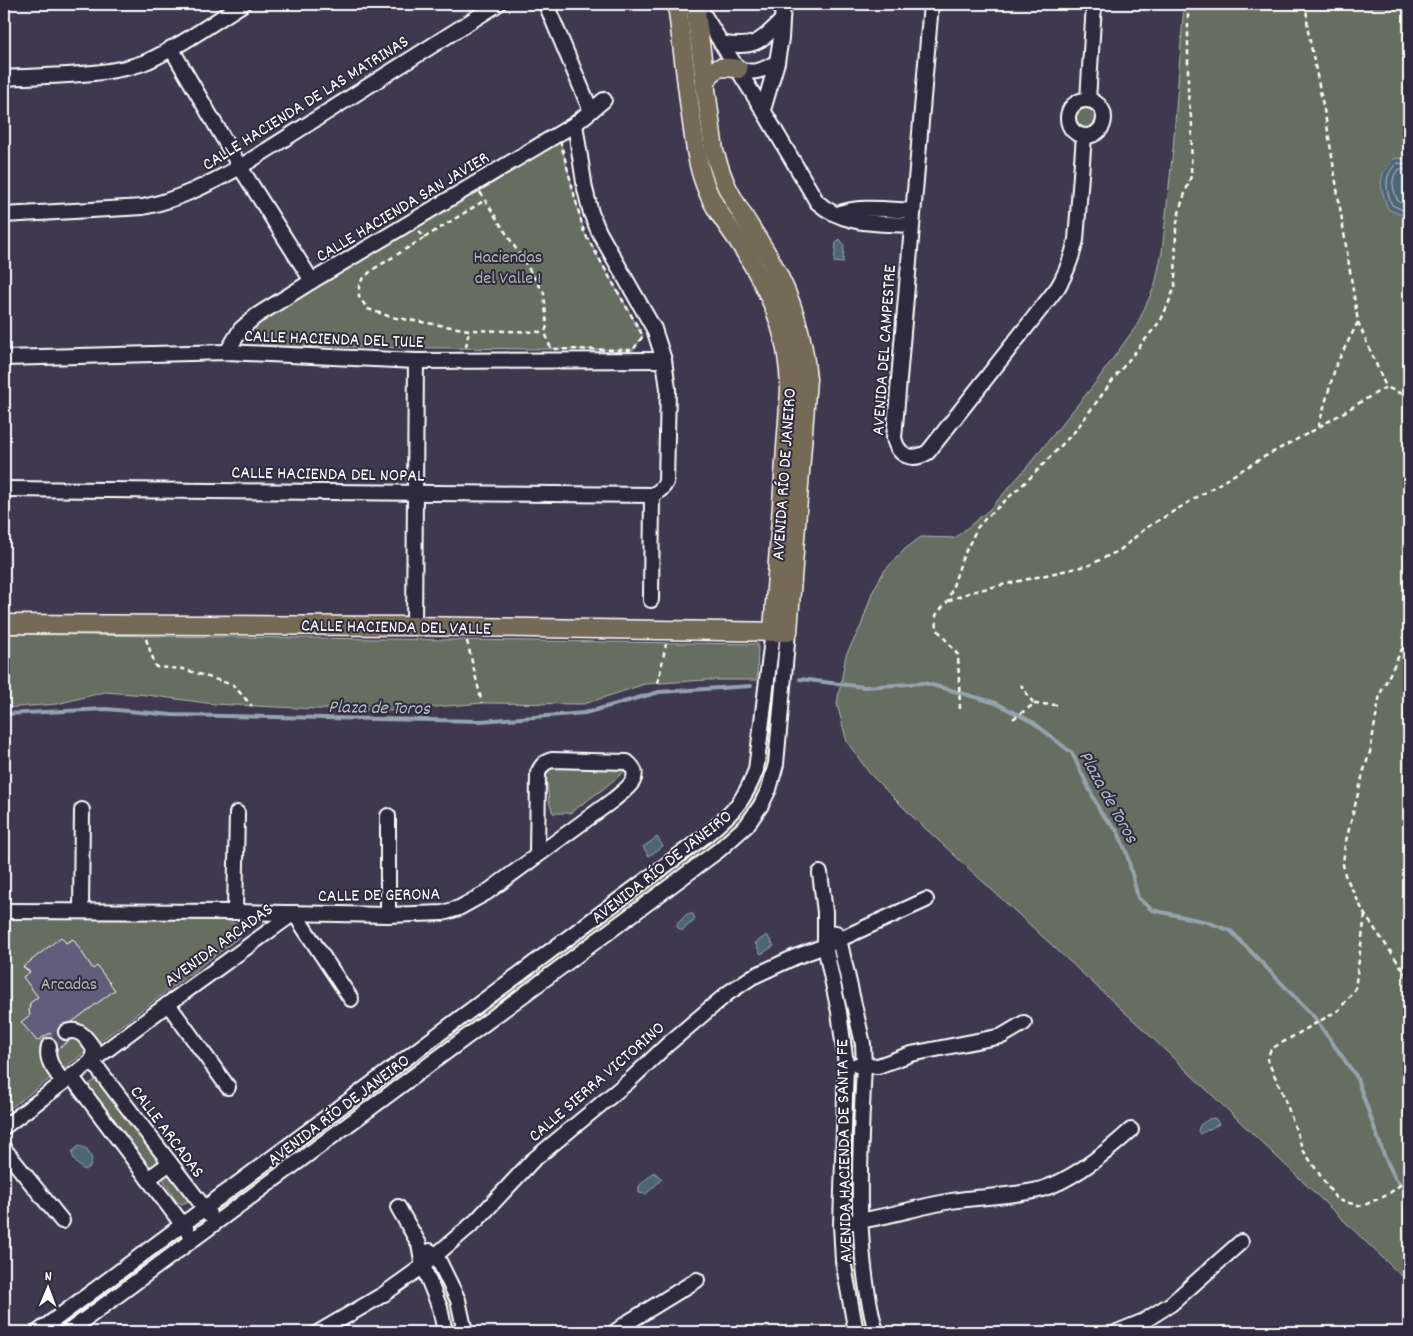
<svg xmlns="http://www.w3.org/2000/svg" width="1413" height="1336" font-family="Dekko,sans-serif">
	<rect width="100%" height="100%" fill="#3f3950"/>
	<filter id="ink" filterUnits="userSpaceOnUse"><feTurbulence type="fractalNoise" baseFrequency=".02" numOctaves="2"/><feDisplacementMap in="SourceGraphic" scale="10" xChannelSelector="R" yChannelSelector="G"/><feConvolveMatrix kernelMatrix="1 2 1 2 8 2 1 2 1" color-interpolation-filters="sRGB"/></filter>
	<g filter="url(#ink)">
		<g fill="#656e61" stroke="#b2b6b0">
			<path d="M1184,4H1409V1283L1145,1031L914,818L870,774L847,742L837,704L846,655L861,626L872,593L884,571L905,549L921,537L955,538L990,509L1027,467L1096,382L1137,325L1155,285L1162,252L1173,149Z"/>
			<circle cx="1086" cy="118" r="10"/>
			<path d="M560,140L584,232L643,336L633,350L262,346L254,325Z"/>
			<path d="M4,634L758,644L757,680H706L645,684L584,704L482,703L389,711L318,709L214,704L147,695L105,692L57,704L4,708Z"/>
			<path d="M778,639L781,642L766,774C758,797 745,816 727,833L581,945L226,1208L222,1203L741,810Z"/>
			<path d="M559,758L622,761L625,771L603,789L570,813H553L549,802L546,772Z"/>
			<path d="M4,918L223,919L238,925L241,936L4,1113Z"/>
			<path d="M838,966L857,1045L850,1048L832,968Z"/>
			<path d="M100,1077L162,1162L155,1168L147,1164L89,1091V1084Z"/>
			<path d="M849,1090H858L854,1198L847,1197Z"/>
			<path d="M169,1168L191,1194L189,1201L182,1204L176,1201L160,1174Z"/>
			<path d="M176,1236H181L180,1240L59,1332H48Z"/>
			<path d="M847,1242H856L870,1332H862L852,1286Z"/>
			<path d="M439,1280L448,1281L461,1332H449L435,1285Z"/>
		</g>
		<g fill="#4d6677" stroke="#94a3ad">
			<path d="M1395,158L1409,159V218L1388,209C1380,187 1376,175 1395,158Z"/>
			<path d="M840,239L844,245L843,263L834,262L836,243Z"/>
			<path d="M657,837L663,846L649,856L643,847Z"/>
			<path d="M687,914H693L695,918L693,922L687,926L684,930H680L677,927V924Z"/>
			<path d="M767,935L774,946L761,954L755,943Z"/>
			<path d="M1215,1118L1219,1124L1200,1134L1198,1131L1200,1125L1209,1119Z"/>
			<path d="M79,1146L87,1149L92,1159L90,1167L85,1170C77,1166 73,1160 72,1152Z"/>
			<path d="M654,1172L662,1179L646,1194L639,1193V1186Z"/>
		</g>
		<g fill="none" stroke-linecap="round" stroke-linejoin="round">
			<g stroke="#b8c2c9" stroke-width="1">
				<path d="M1409,164L1397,163C1383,175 1386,190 1392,205L1409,213"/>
				<path d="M1409,170L1400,169C1389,177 1393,190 1398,201L1409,207"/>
			</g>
			<g stroke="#94a3ad" stroke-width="4">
				<path d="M800,679L864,687L924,683L947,689L996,703L1034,723L1072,753L1101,813L1118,832L1127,854L1138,898L1152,910L1207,922L1231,931L1314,1017L1356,1076L1384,1155L1395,1178L1409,1193"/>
				<path d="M4,714L106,709L172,715L481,721L585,713L659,692L751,686"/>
			</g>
		</g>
		<path fill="#645d7b" stroke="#fff" d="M61,937L66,943L73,939L93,969L97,966L115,990L72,1022L60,1026L58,1030L59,1038L64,1040H70L60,1047L50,1033L37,1041L21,1022L30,1015L29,1010L30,1003L38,997L23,977L30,972L23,967Z"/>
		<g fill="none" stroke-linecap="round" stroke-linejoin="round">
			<path stroke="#524d62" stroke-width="14" stroke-dasharray="14 7" stroke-linecap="butt" d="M49,1046L66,1032"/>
			<defs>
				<g id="minor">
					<path d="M546,4L591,111"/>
					<path d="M697,4L763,110L817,202C844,226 877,223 911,225"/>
					<path d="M931,4L894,438C898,456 912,462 928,452L1058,287C1067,272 1072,257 1076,240L1084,136"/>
					<path d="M721,43C752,49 760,43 781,21"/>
					<path d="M171,48L240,167L312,281"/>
					<path d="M738,69C753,75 764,70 777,62"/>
					<path d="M4,78C45,75 110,77 148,61C181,46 212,23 243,4"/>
					<path d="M1088,100L1094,4"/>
					<circle cx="1086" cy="118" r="18"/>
					<path d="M763,110L777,62L781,38L783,4"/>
					<path d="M838,214C858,205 890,210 913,211"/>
					<path d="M4,215L143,207C178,200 209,184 240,167L498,4"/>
					<path d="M227,352L241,329L256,316L312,281L575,124L604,100"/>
					<path d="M4,358L227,352L416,361L664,360"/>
					<path d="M4,489L652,495C659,492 663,489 666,482L668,389L664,360L654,329L599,232L591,213L585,189L575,124"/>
					<path d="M651,600L652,495"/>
					<path d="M414,626L416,361"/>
					<path d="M820,873L825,912V946L839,1012L846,1064L841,1224L843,1261L856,1332"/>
					<path d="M4,911L235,912L388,915L443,913L459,908L486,893L613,800C625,790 646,777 627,762L552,760C544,762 541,766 538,773L537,855"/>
					<path d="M81,911L82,810"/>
					<path d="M235,912L237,813"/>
					<path d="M294,913L351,999"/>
					<path d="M388,915V816"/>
					<path d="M836,933L839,939L863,1044L864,1065C860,1154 853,1246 876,1332"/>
					<path d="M168,1004L228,1087"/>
					<path d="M66,1032C80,1027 87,1039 94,1049L92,1061L209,1214"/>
					<path d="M49,1046C45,1061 55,1070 63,1082"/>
					<path d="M857,1065L878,1066L911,1054L1002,1036L1024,1023"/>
					<path d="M71,1076L188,1232"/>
					<path d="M4,1127L168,1004L294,913"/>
					<path d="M4,1149L62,1221"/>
					<path d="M148,1179L170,1163"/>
					<path d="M398,1207L419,1244L423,1266L440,1308L445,1332"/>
					<path d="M853,1222C886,1217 918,1207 951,1201C981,1196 1012,1197 1042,1189C1072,1180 1108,1151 1131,1130"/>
					<path d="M430,1251L436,1255L458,1300L465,1332"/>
					<path d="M38,1332L705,836C732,813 743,804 756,770L773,631"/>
					<path d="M68,1332L719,850L747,825L761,805L769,789L776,764L788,632"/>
					<path d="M319,1332L384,1294L423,1266L477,1220L532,1161L629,1081L667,1045L728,993L752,977L795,957L825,946L926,900"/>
					<path d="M615,1332L630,1321L697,1280"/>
					<path d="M1117,1332L1144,1321L1171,1304L1241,1242"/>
				</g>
				<g id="major">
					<path d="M677,4C681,39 686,74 690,109C694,135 696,163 706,187C715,212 734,232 747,255C775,301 789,337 790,391L773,631"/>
					<path d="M705,86C712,67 718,65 738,69"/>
					<path d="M4,624L414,626L788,632L807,379C803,333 792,299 770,259C756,235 739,212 727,187C721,175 718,163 714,151L695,4"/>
				</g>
			</defs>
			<use href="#minor" stroke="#fff" stroke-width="18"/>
			<use href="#major" stroke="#fff" stroke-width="21"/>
			<g stroke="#fff" stroke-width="2.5" stroke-dasharray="5 4" stroke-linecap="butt">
				<path d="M560,140L584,232L643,336L633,350L551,349L545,332L547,326L544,293L478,189Z"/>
				<path d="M419,231L424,238L485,200"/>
				<path d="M424,238L372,270L359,283V297L368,309L391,317L469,330L545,332"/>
				<path d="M1358,322L1386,387"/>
				<path d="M466,347L469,330"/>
				<path d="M1319,427L1386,387L1409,397"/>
				<path d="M948,601L971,592L1090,565L1120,550L1146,528L1262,458L1318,428L1336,365L1358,322L1327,125L1308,31L1306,4"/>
				<path d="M1409,631L1405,643L1380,694L1370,752L1364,770L1345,845L1343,864L1345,875L1365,915L1409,978"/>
				<path d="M146,639L156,667L183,669L233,685L252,706"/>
				<path d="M467,641L482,703"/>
				<path d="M658,683L666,644"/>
				<path d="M1034,704L1059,705"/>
				<path d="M960,709L958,655L937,629L936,615L948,601L962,559L977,528L985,519L1030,478L1075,431L1119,372L1161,320L1169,302L1175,286L1176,227L1181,205L1191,176L1192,125L1188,94V4"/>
				<path d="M1013,719L1034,704L1021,685"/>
				<path d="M1365,915L1355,989L1339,1010L1271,1049L1267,1059L1283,1094L1303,1150L1337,1200L1362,1206L1387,1195L1409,1178"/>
			</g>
			<use href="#minor" stroke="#2f2a3d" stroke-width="14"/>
			<use href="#major" stroke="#756a55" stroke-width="18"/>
		</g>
	</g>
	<g text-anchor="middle" stroke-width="4" stroke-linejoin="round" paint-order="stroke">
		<g font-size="18" fill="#fff" stroke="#2f2a3d">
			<text transform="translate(305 102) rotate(-32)" y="6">CALLE HACIENDA DE LAS MATRINAS</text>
			<text transform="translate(402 206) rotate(-31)" y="6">CALLE HACIENDA SAN JAVIER</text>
			<text transform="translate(334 338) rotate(2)" y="6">CALLE HACIENDA DEL TULE</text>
			<text transform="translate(883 350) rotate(-86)" y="6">AVENIDA DEL CAMPESTRE</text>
			<text transform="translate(328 473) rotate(1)" y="6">CALLE HACIENDA DEL NOPAL</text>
			<text transform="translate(783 474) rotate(-86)" y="6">AVENIDA RÍO DE JANEIRO</text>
			<text transform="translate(396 626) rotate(1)" y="6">CALLE HACIENDA DEL VALLE</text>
			<text transform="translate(661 866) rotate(-38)" y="6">AVENIDA RÍO DE JANEIRO</text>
			<text transform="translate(379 894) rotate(-1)" y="6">CALLE DE GERONA</text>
			<text transform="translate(218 944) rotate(-36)" y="6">AVENIDA ARCADAS</text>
			<text transform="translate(596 1081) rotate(-41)" y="6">CALLE SIERRA VICTORINO</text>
			<text transform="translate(338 1109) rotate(-37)" y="6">AVENIDA RÍO DE JANEIRO</text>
			<text transform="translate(168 1131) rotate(53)" y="6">CALLE ARCADAS</text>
			<text transform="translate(843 1151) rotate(-91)" y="6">AVENIDA HACIENDA DE SANTA FE</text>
		</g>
		<g font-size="18" fill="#b2b6b0" stroke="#2f2a3d">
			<text x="508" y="262">Haciendas<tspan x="508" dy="21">del Valle 1</tspan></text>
			<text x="69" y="989">Arcadas</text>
		</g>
		<g font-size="19" font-style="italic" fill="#afbac2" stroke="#2f2a3d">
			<text transform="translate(379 706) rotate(1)" y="7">Plaza de Toros</text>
			<text transform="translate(1110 796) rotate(61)" y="7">Plaza de Toros</text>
		</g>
	</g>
	<rect width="1413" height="1336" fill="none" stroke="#2f2a3d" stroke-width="20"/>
	<rect x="10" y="10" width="1393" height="1316" fill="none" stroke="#fff" stroke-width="2" filter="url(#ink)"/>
	<g transform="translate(48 1288) rotate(1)" stroke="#2f2a3d" stroke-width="4" paint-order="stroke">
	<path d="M0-4L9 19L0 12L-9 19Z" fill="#ffffff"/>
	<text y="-8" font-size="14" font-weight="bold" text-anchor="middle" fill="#ffffff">N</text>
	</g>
</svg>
